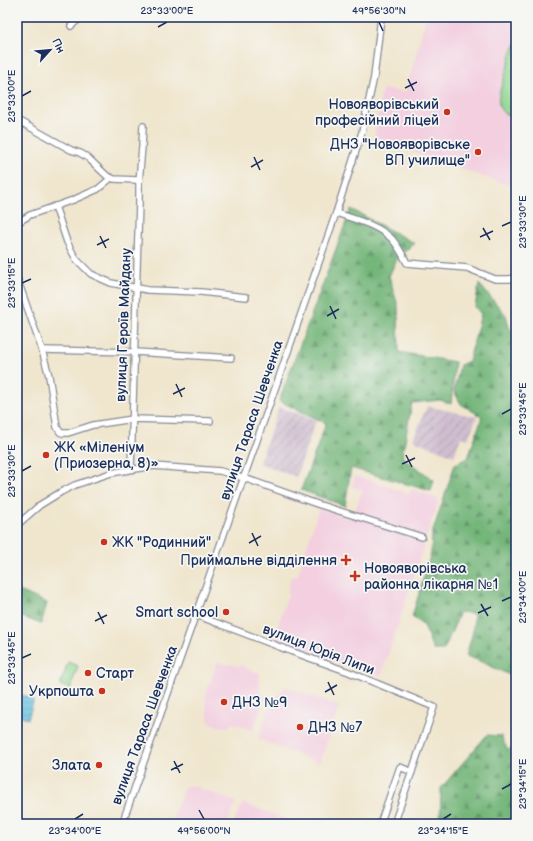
<svg xmlns="http://www.w3.org/2000/svg" width="533" height="841" font-family="'Balsamiq Sans',sans-serif">
	<defs>
		<pattern id="industrial-furrows" width="10" height="10" patternUnits="userSpaceOnUse"><rect width="10" height="10" fill="#cfbdcf"/><path d="M-1 1l2-2M0 10L10 0M9 11l2-2" fill="none" stroke="#a79aab"/></pattern>
		<pattern id="forest-firs" width="22" height="20" patternUnits="userSpaceOnUse"><rect width="22" height="20" fill="#74b67a"/><path d="M5 1l3.5 6h-7zM16 11l3.5 6h-7z" fill="#5e9467"/></pattern>
		<pattern id="water-rules" width="6" height="5" patternUnits="userSpaceOnUse"><rect width="6" height="5" fill="#5ebbdc"/><path d="M0 2.5h6" fill="none" stroke="#4d98b6"/></pattern>
	</defs>
	<rect width="100%" height="100%" fill="#f6f6f2"/>
	<filter id="ink" filterUnits="userSpaceOnUse"><feTurbulence type="fractalNoise" baseFrequency=".025" numOctaves="2"/><feDisplacementMap in="SourceGraphic" scale="8" xChannelSelector="R" yChannelSelector="G"/><feConvolveMatrix kernelMatrix="1 2 1 2 8 2 1 2 1" color-interpolation-filters="sRGB"/></filter>
	<filter id="wash" filterUnits="userSpaceOnUse"><feTurbulence type="fractalNoise" baseFrequency=".012" numOctaves="4" result="noise"/><feDisplacementMap in="SourceGraphic" scale="16" xChannelSelector="R" yChannelSelector="G"/><feGaussianBlur stdDeviation="0.9" result="paint"/><feColorMatrix in="noise" values="0 0 0 0 0 0 0 0 0 0 0 0 0 0 0 0 0 1.4 0 .05"/><feComposite in="paint" operator="in"/></filter>
	<g filter="url(#wash)">
		<rect width="100%" height="100%" fill="#f0e6ce"/>
		<g fill="#f3cfe0">
			<path d="M426,17H491L516,24V185L504,184L374,138L382,89L406,92Z"/>
			<path d="M355,476L410,494L411,489L439,499L381,676L273,640L289,592L287,591L292,576L297,577L319,508L352,519L362,490L352,487Z"/>
			<path d="M217,662L238,666L241,665L260,674V692L266,695L253,730L231,723L229,727H220L209,722L205,696Z"/>
			<path d="M286,687L339,706L320,763L258,739L272,700Z"/>
			<path d="M187,786H194L236,802L227,824H171L184,787Z"/>
			<path d="M242,803L300,824H233Z"/>
		</g>
		<g fill="url(#industrial-furrows)">
			<path d="M427,406L477,417L468,439L461,437L454,456L413,440Z"/>
			<path d="M279,407L316,420L296,477L259,463Z"/>
		</g>
		<g fill="url(#forest-firs)" stroke="#48726c">
			<path d="M351,209L414,243L396,261L389,276L398,306L399,352L455,362L451,404L440,400L412,403L402,457L434,480L431,491L351,468L345,506L301,490L326,423L279,401Z"/>
			<path d="M479,284L506,315L509,327L516,336V683L514,677L475,659L466,656L473,632L474,614L469,613L460,612L444,650H433L424,625L412,617L431,553L432,534L455,464L468,458L482,417L461,404L454,391L460,365L469,361L481,314L475,307Z"/>
			<path d="M17,590L47,603L41,624L17,615Z"/>
			<path d="M487,735L501,736L508,751L516,742V824H440L441,788Z"/>
		</g>
		<g fill="#90d58f" stroke="#568276">
			<path d="M516,43V117C488,114 501,89 506,72C509,62 511,52 516,43Z"/>
			<path d="M68,662L78,666L70,689L60,685Z"/>
		</g>
		<path fill="url(#water-rules)" stroke="#3c759d" d="M17,693L34,699L28,719L17,714Z"/>
	</g>
	<g filter="url(#ink)">
		<g fill="none" stroke-linecap="round" stroke-linejoin="round">
			<defs>
				<g id="minor">
					<path d="M71,26L81,17"/>
					<path d="M17,120L71,150L80,153L87,157L107,176L114,179L137,180L139,182"/>
					<path d="M55,206L67,242L76,259L91,274L111,283L148,290L201,292L246,297"/>
					<path d="M336,213C354,219 378,225 392,239C398,246 403,255 407,263L467,268L495,279H509L516,278"/>
					<path d="M17,223L30,215L73,200L98,189L111,178"/>
					<path d="M17,278L42,350L49,376L57,427L60,432L62,433H68L93,425L133,419L210,421"/>
					<path d="M42,350L135,352L231,358"/>
					<path d="M131,469L139,201V182L142,147L143,126"/>
					<path d="M17,525L40,505L61,492L75,485L111,473L153,466L220,471L244,478L317,504L422,537"/>
					<path d="M196,615L293,652L349,672L434,707L394,824"/>
					<path d="M17,821L24,824"/>
					<path d="M122,824L269,406L336,213L362,132L374,77L381,17"/>
					<path d="M380,824L400,767L412,772"/>
				</g>
			</defs>
			<use href="#minor" stroke="#868a96" stroke-width="8"/>
			<use href="#minor" stroke="#fff" stroke-width="5.5"/>
		</g>
	</g>
	<path fill="none" stroke="#1b2f5e" stroke-width="1.5" d="M379,22L383,31M158,27L167,22M408,79L414,91M405,88L417,82M22,96L31,91M254,157L260,170M251,167L263,160M502,226L511,222M483,228L490,240M100,236L106,248M480,237L493,231M97,245L109,239M22,283L31,279M330,306L336,319M327,316L339,309M176,384L182,397M173,394L185,388M502,414L511,409M406,455L412,467M402,464L415,458M22,471L31,466M252,533L258,546M249,543L261,536M502,601L511,597M481,604L488,616M98,612L104,624M478,613L491,607M95,621L107,615M22,658L31,654M328,682L334,695M325,692L337,685M174,761L180,773M171,770L183,764M502,789L511,784M199,810L204,819M75,819L83,814M443,819L451,814"/>
	<g fill="#c8321e" stroke="#f6f6f2" stroke-width="1.5">
		<circle cx="447" cy="112" r="4"/>
		<circle cx="478" cy="152" r="4"/>
		<circle cx="46" cy="455" r="4"/>
		<circle cx="104" cy="542" r="4"/>
		<path d="M344 554h4v4h4v4h-4v4h-4v-4h-4v-4h4z"/>
		<path d="M353 570h4v4h4v4h-4v4h-4v-4h-4v-4h4z"/>
		<circle cx="226" cy="612" r="4"/>
		<circle cx="88" cy="673" r="4"/>
		<circle cx="102" cy="691" r="4"/>
		<circle cx="224" cy="702" r="4"/>
		<circle cx="300" cy="727" r="4"/>
		<circle cx="99" cy="765" r="4"/>
	</g>
	<g text-anchor="middle" stroke-width="3.5" stroke-linejoin="round" paint-order="stroke">
		<g font-size="14" fill="#1b2f5e" stroke="#f6f6f2" text-anchor="end">
			<text x="439" y="109">Новояворівський<tspan x="439" dy="16">професійний ліцей</tspan></text>
			<text x="470" y="149">ДНЗ "Новояворівське<tspan x="470" dy="16">ВП училище"</tspan></text>
			<text x="54" y="452" text-anchor="start">ЖК «Міленіум<tspan x="54" dy="16">(Приозерна, 8)»</tspan></text>
			<text x="112" y="547" text-anchor="start">ЖК "Родинний"</text>
			<text x="337" y="565">Приймальне відділення</text>
			<text x="364" y="573" text-anchor="start">Новояворівська<tspan x="364" dy="16">районна лікарня №1</tspan></text>
			<text x="218" y="617">Smart school</text>
			<text x="96" y="678" text-anchor="start">Старт</text>
			<text x="94" y="696">Укрпошта</text>
			<text x="232" y="707" text-anchor="start">ДНЗ №9</text>
			<text x="308" y="732" text-anchor="start">ДНЗ №7</text>
			<text x="91" y="770">Злата</text>
		</g>
		<g font-size="14" fill="#1b2f5e" stroke="#f6f6f2">
			<text transform="translate(123 325) rotate(-88)" y="5">вулиця Героїв Майдану</text>
			<text transform="translate(251 420) rotate(-71)" y="5">вулиця Тараса Шевченка</text>
			<text transform="translate(319 649) rotate(21)" y="5">вулиця Юрія Липи</text>
			<text transform="translate(144 725) rotate(-70)" y="5">вулиця Тараса Шевченка</text>
		</g>
	</g>
	<rect width="533" height="841" fill="none" stroke="#f6f6f2" stroke-width="44"/>
	<g transform="translate(50 50) rotate(63)" stroke="#f6f6f2" stroke-width="3" paint-order="stroke">
	<path d="M0-3L7 15L0 10L-7 15Z" fill="#1b2f5e"/>
	<text y="-6" font-size="11" font-weight="bold" text-anchor="middle" fill="#1b2f5e">Пн</text>
	</g>
	<rect x="22" y="22" width="489" height="797" fill="none" stroke="#1b2f5e" stroke-width="1.5"/>
	<g font-size="10" text-anchor="middle" fill="#1b2f5e">
		<text x="167" y="14">23°33'00"E</text>
		<text x="379" y="14">49°56'30"N</text>
		<text transform="translate(11 96) rotate(-90)" y="4">23°33'00"E</text>
		<text transform="translate(522 222) rotate(-90)" y="4">23°33'30"E</text>
		<text transform="translate(11 283) rotate(-90)" y="4">23°33'15"E</text>
		<text transform="translate(522 409) rotate(-90)" y="4">23°33'45"E</text>
		<text transform="translate(11 471) rotate(-90)" y="4">23°33'30"E</text>
		<text transform="translate(522 597) rotate(-90)" y="4">23°34'00"E</text>
		<text transform="translate(11 658) rotate(-90)" y="4">23°33'45"E</text>
		<text transform="translate(522 784) rotate(-90)" y="4">23°34'15"E</text>
		<text x="75" y="834">23°34'00"E</text>
		<text x="204" y="834">49°56'00"N</text>
		<text x="443" y="834">23°34'15"E</text>
	</g>
</svg>
